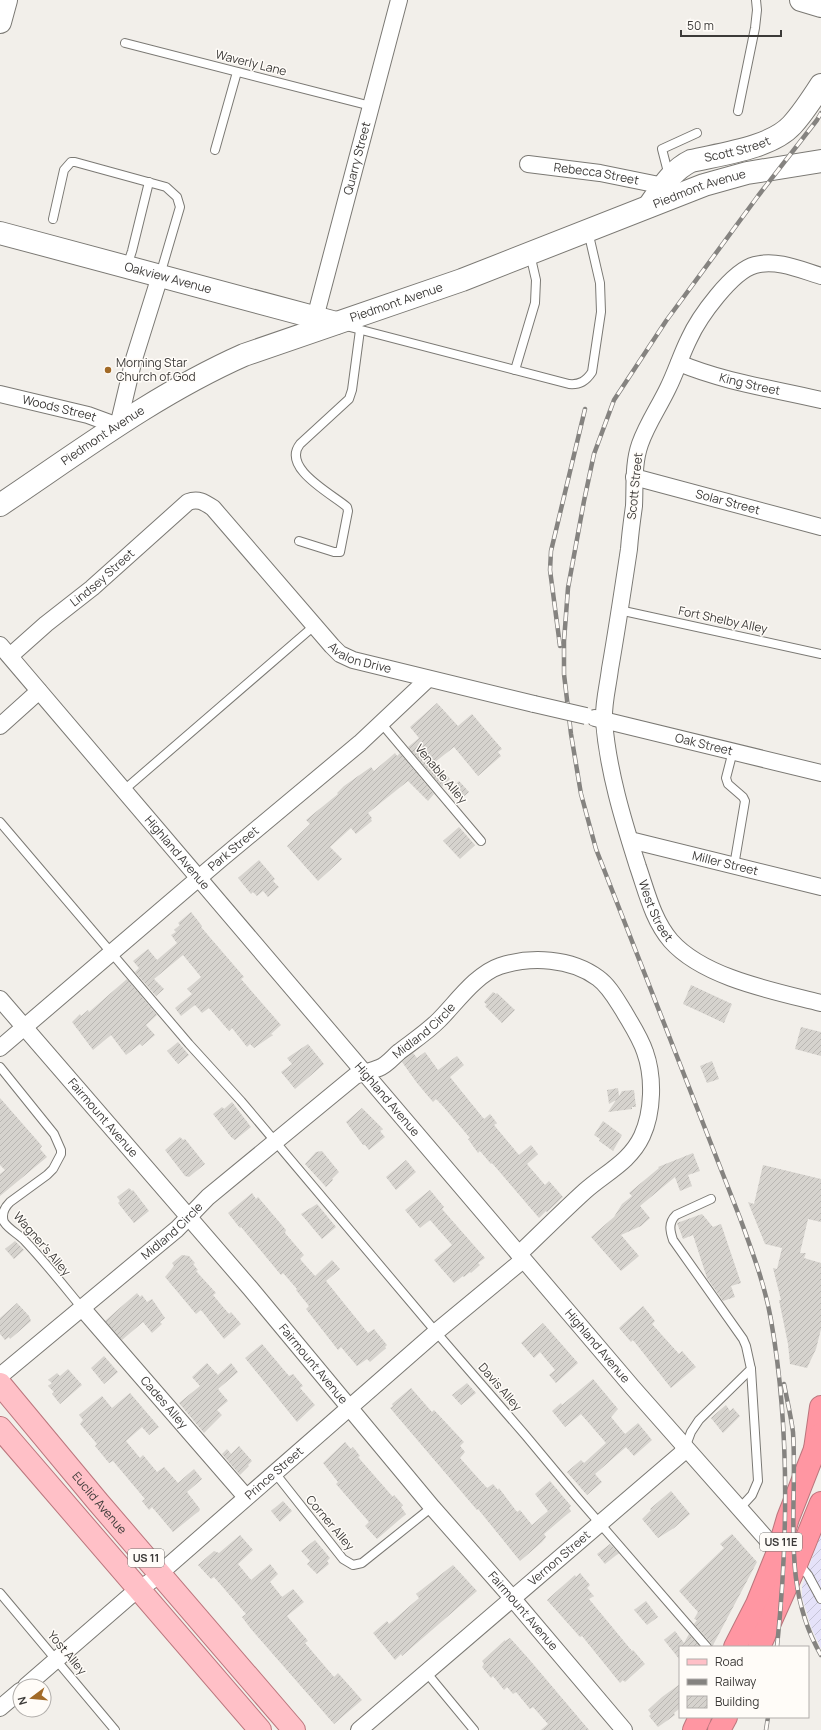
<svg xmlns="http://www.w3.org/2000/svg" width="821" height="1730" font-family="Manrope,sans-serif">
	<defs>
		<pattern id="industrial-furrows" width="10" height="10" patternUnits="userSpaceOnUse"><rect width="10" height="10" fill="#e5e2f9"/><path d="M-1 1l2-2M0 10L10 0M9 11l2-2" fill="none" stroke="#c5c3d6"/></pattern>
		<pattern id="building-hatch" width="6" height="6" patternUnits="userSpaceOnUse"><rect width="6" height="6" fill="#d6d3ce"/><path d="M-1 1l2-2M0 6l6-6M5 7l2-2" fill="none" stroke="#b9b6b2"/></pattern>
	</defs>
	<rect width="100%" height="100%" fill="#f2efea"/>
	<path fill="url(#industrial-furrows)" d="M821,1533V1649L811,1627L802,1597V1586Z"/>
	<g fill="url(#building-hatch)">
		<path d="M437,703L458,726L472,714L502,749L498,752L501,756L478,776L454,747L435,762L450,779L442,787L408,747L419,738L410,727Z"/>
		<path d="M395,753L397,756L400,753L434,794L428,801L408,781L368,813L372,818L371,819L372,821L356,834L351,828L330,847L342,859L318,881L287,846L310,824L306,820L338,794L337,793L344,786L371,767L374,771Z"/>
		<path d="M459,781L469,792L461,799L451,788Z"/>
		<path d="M459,827L475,845L460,859L443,841Z"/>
		<path d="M259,860L275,879L273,881L279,887L268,897L263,891L257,896L253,892L251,894L238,878Z"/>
		<path d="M191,912L202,926L201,927L244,977L241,979L281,1025L271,1034L273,1035L254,1048L250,1044L247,1047L232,1028L229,1031L209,1008L202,1013L195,1005L181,1016L175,1008L192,994L187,989L201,977L183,955L154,979L164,989L156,996L135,972L139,968L133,961L148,949L157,960L177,943L171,935L176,932L174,930L180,925L178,923Z"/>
		<path d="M127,979L157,1015L146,1025L155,1035L142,1046L140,1044L126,1055L111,1035L93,1050L72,1022L80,1014L81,1016L88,1010L89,1012Z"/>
		<path d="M691,985L732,1004L724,1023L683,1004Z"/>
		<path d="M493,992L496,994L497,993L515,1010L502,1023L485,1006L487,1005L484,1002Z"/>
		<path d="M801,1027L821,1032V1056L795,1049Z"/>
		<path d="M178,1042L189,1055L178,1064L167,1051Z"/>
		<path d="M308,1044L324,1064L295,1089L281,1072L292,1064L287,1058Z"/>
		<path d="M425,1052L438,1070L457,1056L464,1065L450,1077L471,1103L484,1119L490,1114L497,1123L494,1125L519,1155L531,1145L538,1154L527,1164L545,1185L549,1181L563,1197L547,1212L546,1211L539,1218L492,1163L491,1164L480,1151L478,1153L468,1139L470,1138L441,1104L436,1099L433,1102L417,1083L402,1062L413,1053L417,1058Z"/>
		<path d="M712,1061L719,1079L707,1083L700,1066Z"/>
		<path d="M618,1088L619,1096L622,1091L634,1090L636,1107H632V1109L608,1112L616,1100L609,1104L607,1090Z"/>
		<path d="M0,1098L42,1146L40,1149L47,1157L0,1196V1174L5,1170L0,1165Z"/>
		<path d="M232,1102L251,1127L235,1140L231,1137L213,1114L222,1107L224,1109Z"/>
		<path d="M362,1108L383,1129L380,1131L385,1137L369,1150L365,1145H363L346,1122Z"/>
		<path d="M603,1121L622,1135L613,1151L599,1141L600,1139L594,1135Z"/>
		<path d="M180,1137L183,1140L185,1139L205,1164L189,1177L185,1176L165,1150Z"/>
		<path d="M322,1151L339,1172L332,1179L333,1180L326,1187L305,1164L316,1152Z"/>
		<path d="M693,1153L700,1171L688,1175L692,1186L680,1191L675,1177L640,1206L650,1218L641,1226L621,1235L639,1256L621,1271L591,1237L614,1217L622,1204L632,1196L629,1193L659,1168L658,1167Z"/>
		<path d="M406,1160L416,1172L396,1190L386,1177Z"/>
		<path d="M763,1165L821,1179V1222L808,1219L800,1253H806L804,1258L821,1263V1329L816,1349L807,1368L790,1364L788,1344L779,1300H781L773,1268L777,1269L782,1248L765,1244L748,1202L754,1204Z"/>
		<path d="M129,1188L132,1191L133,1190L149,1211L134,1223L118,1203L120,1201L117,1197Z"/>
		<path d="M430,1190L444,1207L442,1209L485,1258L478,1263L480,1265L471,1273L470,1272L464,1277L463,1276L454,1283L434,1260L452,1245L430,1220L420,1228L405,1210Z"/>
		<path d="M252,1193L256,1199L258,1197L286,1230L285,1233L304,1255L300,1259L315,1276L332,1260L340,1269L326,1281L368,1333L374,1329L387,1345L385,1347L386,1348L370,1362L367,1359L357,1366L341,1347L338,1350L306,1309L309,1306L296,1290L297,1289L283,1273L281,1275L241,1227L240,1228L228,1213Z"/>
		<path d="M317,1204L336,1227L322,1239L301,1214Z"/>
		<path d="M702,1214L713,1227L721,1224L741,1283L731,1286L735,1297L723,1301L707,1278L693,1235L683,1239L677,1223Z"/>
		<path d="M15,1241L24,1250L14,1259L5,1249Z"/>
		<path d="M182,1255L189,1256L195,1263L193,1264L198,1270L196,1271L216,1293L213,1295L229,1314L231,1312L241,1324L224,1339L201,1310L196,1314L165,1277L174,1266L172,1263Z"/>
		<path d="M137,1293L140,1297L142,1295L147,1302L152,1299L165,1318L160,1322L162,1324L152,1333L143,1322L122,1340L105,1321Z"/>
		<path d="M17,1303L29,1316L31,1321L10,1339L9,1337L5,1340L0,1334V1318Z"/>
		<path d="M643,1306L655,1321L652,1324L679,1354L682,1351L696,1367L671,1388L633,1340L631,1342L619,1328Z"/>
		<path d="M543,1323L578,1363L556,1383L549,1375L555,1370L540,1352L534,1358L521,1343Z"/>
		<path d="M262,1344L289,1376L293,1374L303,1386L300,1388L315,1405L297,1422L245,1358Z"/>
		<path d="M104,1356L118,1372L104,1384L91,1368Z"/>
		<path d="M207,1363L218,1375L231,1363L238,1372L218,1389L228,1401L217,1410L222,1415L204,1433L179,1403L200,1386L192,1377Z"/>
		<path d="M68,1369L82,1385L60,1404L52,1394L54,1392L48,1386L52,1383L48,1380L57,1373L60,1376Z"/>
		<path d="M593,1379L618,1409L611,1417L625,1434L638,1423L652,1440L634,1456L626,1447L595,1474L602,1482L587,1495L567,1472L581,1460L584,1463L606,1443L581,1414L565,1427L552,1411L561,1403L562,1405Z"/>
		<path d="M467,1383L476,1393L461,1405L452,1395Z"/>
		<path d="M411,1388L432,1412L434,1410L464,1442L460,1446L465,1452L460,1458L487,1488L493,1484L498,1490L499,1488L517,1512L520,1510L532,1525L548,1511L535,1494L550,1481L571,1506L569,1508L571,1511L544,1534L546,1537L542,1542L520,1561L478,1509L477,1510L390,1408L393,1406L392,1404Z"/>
		<path d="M130,1393L159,1427L149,1435L142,1427L126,1441L140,1458L143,1455L157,1472L164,1467L178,1483L194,1469L202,1479L187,1492L200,1509L199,1511L173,1532L152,1507L149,1510L142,1501L145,1499L113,1461L109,1463L95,1446L97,1444L80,1424L83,1420L79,1415L102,1396L112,1408Z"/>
		<path d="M726,1405L730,1411L733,1408L740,1416L723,1433L711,1418Z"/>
		<path d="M345,1442L351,1449L353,1447L360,1456L358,1457L393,1497L394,1495L403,1505L401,1507L406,1514L377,1539L365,1526L369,1522L336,1484L338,1482L323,1463Z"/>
		<path d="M239,1446L252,1461L248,1465L249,1466L240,1475L222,1454L227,1449L231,1454Z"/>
		<path d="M671,1491L690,1514L674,1528L658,1538L642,1519L651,1510L650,1509Z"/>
		<path d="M283,1501L292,1511L280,1522L271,1511Z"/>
		<path d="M732,1534L757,1562L712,1647L711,1643L694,1624L697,1620L694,1619L698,1612L679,1591L724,1548L720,1544Z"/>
		<path d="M240,1535L253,1550L238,1564L251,1580L270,1564L278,1574L270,1582L282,1597L293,1589L304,1602L287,1616L308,1641L305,1643L334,1677L338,1673L362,1700L334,1724L251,1629L242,1617L246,1614L214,1577L211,1579L198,1565L214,1551L219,1553Z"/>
		<path d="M315,1540L330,1558L327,1561L329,1564L317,1574L307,1564L310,1561L301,1551Z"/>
		<path d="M610,1544L619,1553L605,1564L597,1554Z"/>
		<path d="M453,1565L477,1591L402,1656L401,1654L395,1660L373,1633L387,1621L389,1624L419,1598L416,1594Z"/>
		<path d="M580,1573L590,1585L587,1588L594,1596L589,1599L632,1651L633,1650L645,1664L625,1682L623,1680L620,1683L582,1636L580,1637L547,1600L575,1575L576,1577Z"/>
		<path d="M646,1601L658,1617L647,1625L634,1610Z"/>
		<path d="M675,1631L684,1643L689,1634L700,1647H680V1660L664,1640Z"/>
		<path d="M510,1638L528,1658L589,1730H541L548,1724L533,1707L530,1709L516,1692L513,1694L507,1687L504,1690L493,1676L491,1678L482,1667L484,1664L482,1661L505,1640V1641Z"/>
		<path d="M680,1684V1708L674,1713L675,1715L658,1727L649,1716L651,1714L648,1710L662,1697Z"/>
	</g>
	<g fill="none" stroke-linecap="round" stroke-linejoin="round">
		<defs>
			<g id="lane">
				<path d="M125,43L371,106"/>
				<path d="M738,111L755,28L757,10L756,0"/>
				<path d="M215,150L237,72"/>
				<path d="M669,176L662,149L697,133"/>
				<path d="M53,219L64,170L71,162H75L166,187L177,197L180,207L160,275"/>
				<path d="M127,266L132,251L149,182"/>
				<path d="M346,326L569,384C580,385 586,381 592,372L601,312L600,283L588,231"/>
				<path d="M515,370L535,303L536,280L530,254"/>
				<path d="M299,541L334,552H340L348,511L347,507C332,494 281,468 300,444L349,399L352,390L360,330"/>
				<path d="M619,610L821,654"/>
				<path d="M381,723L481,841"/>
				<path d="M733,751L726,778L728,784L743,797L745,801L734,866"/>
				<path d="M124,790L314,626"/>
				<path d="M0,822L189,1044L241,1101L436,1332L526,1436L576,1496L707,1647"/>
				<path d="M0,1067L54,1134L61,1150V1154L53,1169L47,1175L10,1202C5,1207 1,1214 4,1222C9,1230 19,1234 25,1241C45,1262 63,1285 82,1308"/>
				<path d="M685,1448L691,1432L699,1420L751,1369L746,1346L743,1339L673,1240C670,1231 668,1223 676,1215L711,1199"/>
				<path d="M275,1473L343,1559L353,1565L362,1563L432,1507"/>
				<path d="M739,1509L752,1495L758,1481L751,1369"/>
				<path d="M798,1563L808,1575L821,1599"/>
				<path d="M0,1593L115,1730"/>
				<path d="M426,1672L474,1730"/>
			</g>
			<g id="street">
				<path id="s1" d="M528,164L600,173L664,186"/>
				<path id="s2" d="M821,276C801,270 777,259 755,265C732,271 699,317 689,339C681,355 676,372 668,388C659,407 647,424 640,444C633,464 635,485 634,506C632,520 630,535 629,549C623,589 617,629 610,669C608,686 603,704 604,721C608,771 623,820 638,867C647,893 653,920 671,941C704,978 774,991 821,1003"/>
				<path id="s3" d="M315,318L399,0"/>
				<path id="s4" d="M679,363C724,382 774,389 821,400"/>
				<path id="s5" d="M0,394L88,415L118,426L134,359L160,276"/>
				<path id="s6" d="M634,477L821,527"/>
				<path id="s7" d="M0,645L633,1388L778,1552"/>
				<path id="s8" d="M10,656L46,624L92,588L188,502C198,498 204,502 213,508L332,646L340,654L353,660L534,704"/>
				<path id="s9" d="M595,718L821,773"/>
				<path d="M0,726L39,691"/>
				<path id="s10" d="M630,840L821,887"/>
				<path id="s11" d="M0,999L250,1288L432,1507L513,1599L624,1730"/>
				<path id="s12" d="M0,1048L221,859L360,743L428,679"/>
				<path id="s13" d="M82,1308L246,1497"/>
				<path id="s14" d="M0,1376L177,1229L208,1197L355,1076C363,1073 371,1071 379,1068C387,1065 393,1057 399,1052C412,1042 427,1032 439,1020C456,1003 476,974 500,966C531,956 571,958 598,978C609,986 616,999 623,1010C631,1024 640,1037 645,1052C654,1077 653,1112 642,1136C630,1162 605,1173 585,1191C563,1211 541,1233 519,1254"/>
				<path id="s15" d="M26,1686L131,1595L151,1581L436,1332L523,1260"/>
				<path d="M0,1708L20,1691"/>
				<path id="s16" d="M359,1730L681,1454L685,1448"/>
			</g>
			<g id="secondary">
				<path d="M801,0L821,6"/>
				<path d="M0,22L6,0"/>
				<path id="s17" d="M649,206C661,189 672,170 691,161C721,154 771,148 792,125C803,113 812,99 821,85"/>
				<path id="s18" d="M0,233L336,323"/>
				<path id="s19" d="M0,505C79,452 156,394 244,355L462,280L704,185L747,173L821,161"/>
			</g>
			<g id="primary">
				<path id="s20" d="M0,1384L98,1502L294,1730"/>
				<path d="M0,1428L260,1730"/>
			</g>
			<g id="highway">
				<path d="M815,1449L821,1407"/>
				<path d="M735,1647L757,1604L778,1552L788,1518L821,1434"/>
				<path d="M759,1647L797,1562L821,1503"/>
				<path d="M694,1730L700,1717"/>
				<path d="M719,1730L726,1717"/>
			</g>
		</defs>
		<use href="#lane" stroke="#7b7974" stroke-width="10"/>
		<use href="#street" stroke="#7b7974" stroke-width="18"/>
		<use href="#secondary" stroke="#7b7974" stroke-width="24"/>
		<use href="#primary" stroke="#bb767d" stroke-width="24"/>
		<use href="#highway" stroke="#bb767d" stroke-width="24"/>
		<use href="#lane" stroke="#fff" stroke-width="8"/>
		<use href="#street" stroke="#fff" stroke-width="16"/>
		<use href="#secondary" stroke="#fff" stroke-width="22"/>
		<use href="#primary" stroke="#ffc0c7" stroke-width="22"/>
		<use href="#highway" stroke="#ff96a2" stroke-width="22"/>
		<defs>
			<g id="rail">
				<path d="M560,646L550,570L551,551L585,409"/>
				<path d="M784,1384C787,1400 791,1416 793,1432C798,1508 780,1585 821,1655"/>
				<path d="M777,1647C788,1539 790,1428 771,1320C765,1285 752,1251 740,1218L596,849L581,794L571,734L564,674V641L568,588L584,501L594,454L614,400L666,321L758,196L817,120L821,113"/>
				<path d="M766,1730L768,1717"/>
			</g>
		</defs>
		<use href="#rail" stroke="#858380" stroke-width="4.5"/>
		<use href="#rail" stroke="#fffcf8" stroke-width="3" stroke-dasharray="9" stroke-linecap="butt"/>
		<defs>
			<path id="street-bridge" d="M534,704L586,716"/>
		</defs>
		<use href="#street-bridge" stroke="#7b7974" stroke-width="18" stroke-linecap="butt"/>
		<use href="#street-bridge" stroke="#fff" stroke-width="16"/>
	</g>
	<circle fill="#a26a27" stroke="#fffcf8" stroke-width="1.5" cx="108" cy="370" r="4"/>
	<g text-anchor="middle" stroke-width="3" stroke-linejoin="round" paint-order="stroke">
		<g fill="#fffcf8" stroke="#767472" stroke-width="1">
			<rect x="760" y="1533" width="42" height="18" rx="3"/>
			<rect x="128" y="1549" width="36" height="18" rx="3"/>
		</g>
		<g font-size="11" font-weight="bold" fill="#3c3a38">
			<text x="781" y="1546">US 11E</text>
			<text x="146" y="1562">US 11</text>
		</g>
		<g font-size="12" fill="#3c3a38" stroke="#fffcf8">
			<text transform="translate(251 63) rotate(14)" y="4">Waverly Lane</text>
			<text dy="4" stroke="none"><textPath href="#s17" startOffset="110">Scott Street</textPath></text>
			<text dy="4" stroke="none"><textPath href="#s3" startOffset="165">Quarry Street</textPath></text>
			<text dy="4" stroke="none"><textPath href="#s1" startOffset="69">Rebecca Street</textPath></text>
			<text dy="4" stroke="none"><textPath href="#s19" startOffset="772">Piedmont Avenue</textPath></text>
			<text dy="4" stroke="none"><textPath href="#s18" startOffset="174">Oakview Avenue</textPath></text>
			<text dy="4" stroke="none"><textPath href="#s19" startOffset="448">Piedmont Avenue</textPath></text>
			<text dy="4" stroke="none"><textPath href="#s4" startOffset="74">King Street</textPath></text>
			<text dy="4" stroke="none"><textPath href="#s5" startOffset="61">Woods Street</textPath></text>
			<text dy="4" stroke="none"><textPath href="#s19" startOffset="124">Piedmont Avenue</textPath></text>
			<text transform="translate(635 486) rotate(-84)" y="4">Scott Street</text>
			<text dy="4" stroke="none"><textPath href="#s6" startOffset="97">Solar Street</textPath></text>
			<text dy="4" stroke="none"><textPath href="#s8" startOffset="121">Lindsey Street</textPath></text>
			<text transform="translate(723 620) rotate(12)" y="4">Fort Shelby Alley</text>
			<text dy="4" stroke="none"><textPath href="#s8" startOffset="476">Avalon Drive</textPath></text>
			<text dy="4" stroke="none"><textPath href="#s9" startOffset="112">Oak Street</textPath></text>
			<text transform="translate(441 774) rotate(50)" y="4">Venable Alley</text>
			<text dy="4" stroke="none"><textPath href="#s12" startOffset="307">Park Street</textPath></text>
			<text dy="4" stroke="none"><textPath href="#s7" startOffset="273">Highland Avenue</textPath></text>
			<text dy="4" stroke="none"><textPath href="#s10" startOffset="98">Miller Street</textPath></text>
			<text dy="4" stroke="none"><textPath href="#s2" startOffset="762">West Street</textPath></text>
			<text dy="4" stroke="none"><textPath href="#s14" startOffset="549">Midland Circle</textPath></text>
			<text dy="4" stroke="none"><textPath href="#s7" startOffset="597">Highland Avenue</textPath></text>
			<text dy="4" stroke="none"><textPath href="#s11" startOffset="157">Fairmount Avenue</textPath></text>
			<text dy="4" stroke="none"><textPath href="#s14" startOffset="225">Midland Circle</textPath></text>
			<text transform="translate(42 1244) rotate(49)" y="4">Wagner's Alley</text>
			<text dy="4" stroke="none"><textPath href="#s7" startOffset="921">Highland Avenue</textPath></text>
			<text dy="4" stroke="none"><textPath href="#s11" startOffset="481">Fairmount Avenue</textPath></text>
			<text transform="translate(500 1387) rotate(49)" y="4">Davis Alley</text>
			<text dy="4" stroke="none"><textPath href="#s13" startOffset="125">Cades Alley</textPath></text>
			<text dy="4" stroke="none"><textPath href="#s15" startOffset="327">Prince Street</textPath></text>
			<text dy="4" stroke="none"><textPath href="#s20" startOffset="155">Euclid Avenue</textPath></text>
			<text transform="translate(330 1523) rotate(50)" y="4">Corner Alley</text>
			<text dy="4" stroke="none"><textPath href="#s16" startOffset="264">Vernon Street</textPath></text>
			<text dy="4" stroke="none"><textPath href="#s11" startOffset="805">Fairmount Avenue</textPath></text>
			<text transform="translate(67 1653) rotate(50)" y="4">Yost Alley</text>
		</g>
		<g font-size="12" fill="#3c3a38" stroke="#fffcf8" text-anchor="start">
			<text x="116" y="367">Morning Star<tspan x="116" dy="14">Church of God</tspan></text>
		</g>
	</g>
	<rect x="679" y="1646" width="130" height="72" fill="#fffcf8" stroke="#b1aeab"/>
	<rect x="687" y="1659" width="20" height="6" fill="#ffc0c7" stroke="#b1aeab"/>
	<text x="715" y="1666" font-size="12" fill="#3c3a38">Road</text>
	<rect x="687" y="1679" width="20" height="6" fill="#858380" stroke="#b1aeab"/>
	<text x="715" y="1686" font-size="12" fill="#3c3a38">Railway</text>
	<rect x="687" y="1696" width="20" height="12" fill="url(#building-hatch)" stroke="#b1aeab"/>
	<text x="715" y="1706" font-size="12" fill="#3c3a38">Building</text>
	<g transform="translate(32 1698) rotate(254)"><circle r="19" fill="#fffcf8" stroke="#b1aeab"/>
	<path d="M0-3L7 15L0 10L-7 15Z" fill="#a26a27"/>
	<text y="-6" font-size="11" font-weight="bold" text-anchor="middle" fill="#3c3a38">N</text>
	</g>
	<path d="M681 30v6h100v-6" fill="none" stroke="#3c3a38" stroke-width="2"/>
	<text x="687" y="30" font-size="12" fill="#3c3a38" stroke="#fffcf8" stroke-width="3" paint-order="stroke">50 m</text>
</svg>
